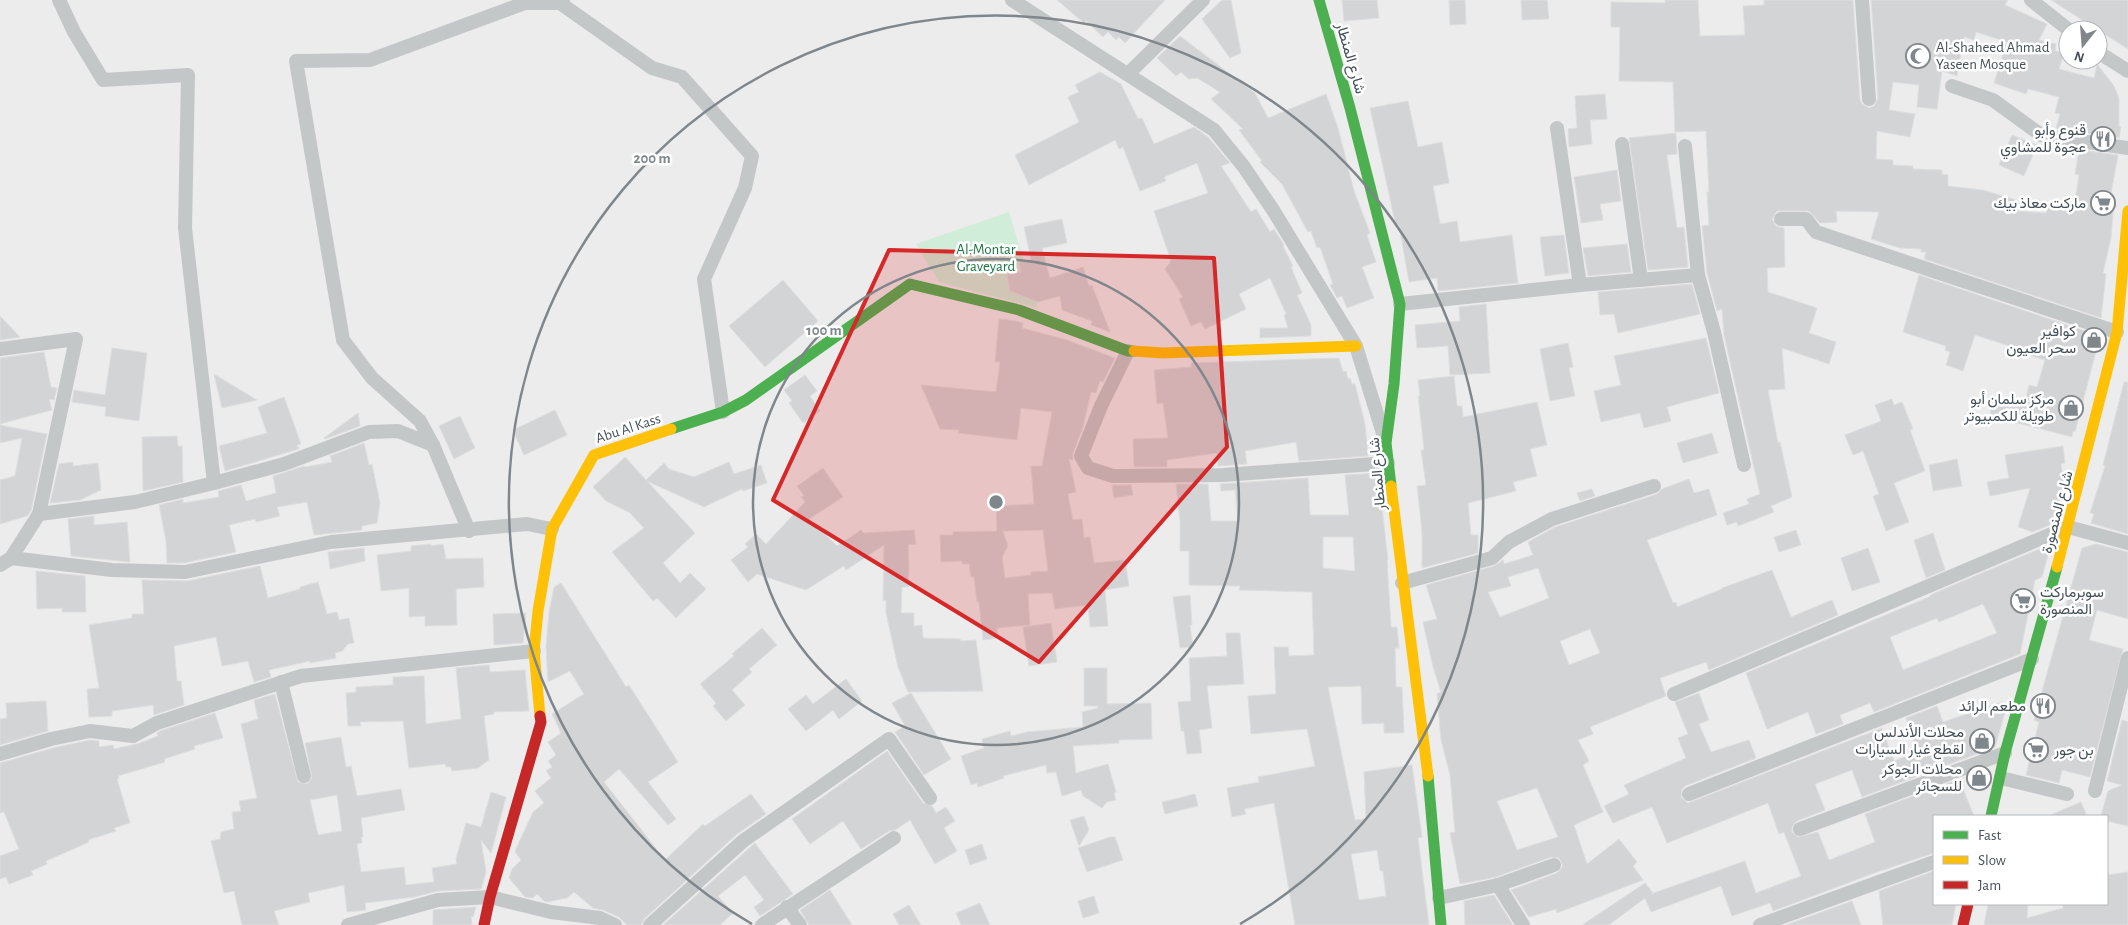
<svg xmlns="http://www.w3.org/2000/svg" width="2128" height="925" font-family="'Alegreya Sans',Vazirmatn,sans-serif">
	<rect width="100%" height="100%" fill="#edecec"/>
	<path fill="#d0edd9" d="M1009,212L1038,308L939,282L916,244Z"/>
	<g fill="#d3d4d5" stroke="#dededf" fill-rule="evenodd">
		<path d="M1057,0H1165L1125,43L1119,37L1116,40L1108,32L1103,37L1086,21L1084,23Z"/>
		<path d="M1222,0H1231L1241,53L1230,58L1202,19Z"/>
		<path d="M1342,0H1377L1379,18L1344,21Z"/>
		<path d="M1449,0H1465L1466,24L1450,25Z"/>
		<path d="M1521,0H1547L1549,19L1522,20Z"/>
		<path d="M1665,0H1698L1700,36L1745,35L1743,6L1764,5V0H1853L1860,100L1862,104L1869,108L1874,106L1878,98L1871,0H2008L2005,5L2047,24L2039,40L2056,44L2055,51L2064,53L2059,69L2094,78L2097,64L2114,86L2119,98V126L2121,127L2119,138L2056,128L2060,114L2055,113L2059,97L2028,89L2026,94L1994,83L2007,42L1976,32L1974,40L1964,37L1957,76L1942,71L1937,109L1917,107L1919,85L1893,82L1889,110L1915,114L1910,137L1877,131L1876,159L1893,160V165L1913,166V169L1942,170V174L1948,175V186L1983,190L2022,202L2019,211L2046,213L2050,204L2073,213L2079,175L2075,174L2079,150L2118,155L2110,199L2114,200L2111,238L2103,273L2106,274L2101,318L1924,259L1926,252H1921V249L1900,248L1871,239L1879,212L1836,211L1837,222L1820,223L1809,211H1777L1772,219L1776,226L1784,228L1785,267L1767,268L1768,292L1817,308L1809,333L1836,342L1829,364L1782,348L1785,389L1768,390L1778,443L1780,442L1792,497L1771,506L1774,512L1738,526L1737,522L1727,525L1723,513L1749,504L1747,499L1760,494L1724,335L1722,309L1717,311L1707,273L1702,226L1709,225L1707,192H1709L1706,131L1675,132L1673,82L1619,81L1620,27H1611V2L1665,3Z"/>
		<path d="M2051,0H2128V49L2101,32L2102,30H2098Z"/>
		<path d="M1180,36L1255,93L1268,118L1326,94L1338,128L1354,191L1370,233L1367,235L1376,262L1362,267L1374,298L1347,308L1342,296L1337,298L1330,285L1333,284L1320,247L1317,248L1311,231L1308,232L1282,184L1260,162L1262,161L1239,130L1243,129L1211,99L1220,92L1197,78L1189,79L1181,72L1176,76L1157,58Z"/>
		<path d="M1100,72L1121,84L1138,119L1142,118L1154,144L1194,127L1208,137L1230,163L1221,166L1251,212L1256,209L1270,232L1274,229L1284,245L1283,246L1293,266L1291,267L1302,293L1297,295L1311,325V336L1260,338V328H1288L1284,315L1286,314L1270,278L1239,294L1246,309L1205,329L1201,322L1191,326L1179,299L1183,297L1165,269L1171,261L1154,211L1208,193L1197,163L1164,177L1166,181L1140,191L1123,147L1119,149L1115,140L1029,185L1015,155L1079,122L1068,97L1079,92L1075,85Z"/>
		<path d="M1605,94L1607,119L1590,120L1592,144L1569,147L1568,129L1577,128L1575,96Z"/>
		<path d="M1408,101L1418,147L1442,142L1449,183L1433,186L1440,224L1457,221L1460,242L1512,235L1518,283L1438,291L1437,278L1409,282L1399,225L1396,226L1370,108Z"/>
		<path d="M1676,133L1677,154L1667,155L1677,228L1684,227L1688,267L1648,270L1629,138Z"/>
		<path d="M2012,135L2037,145L2024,176L1999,165Z"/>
		<path d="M1617,170L1621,201L1600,204L1603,220L1581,223L1574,177Z"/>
		<path d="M1062,219L1067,243L1042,248L1050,278L1083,267L1089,286L1092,285L1110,332L1091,325L1092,321L1062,310L1060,296L1038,302L1010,291L1007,275L1021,272L1019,263L1031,259L1024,227Z"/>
		<path d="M1564,235L1569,273L1545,276L1540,237Z"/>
		<path d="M1627,244L1631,272L1588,276L1583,248Z"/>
		<path d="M1919,275L2100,336L2075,432L2073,431L2072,437L2018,423H1991L1990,399L2026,398L2029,385L2037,387L2045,360L2029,355V352L1975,335L1963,371L1946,365L1950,352L1945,350L1946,346L1903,332Z"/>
		<path d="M783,280L818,321L765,367L729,326Z"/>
		<path d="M1692,284L1700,314L1618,333L1614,314L1600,315L1598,292Z"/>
		<path d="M1486,304L1490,373L1450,375L1448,346L1417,348L1415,325L1460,321L1459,307Z"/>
		<path d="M0,316L20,337L0,340Z"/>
		<path d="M999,319L1016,321L1023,323L1022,328L1067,340L1115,358L1103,382L1100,381L1096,393L1091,392L1083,427L1073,453V460L1069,459L1076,492L1068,494L1073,520L1082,519L1084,538L1090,537L1094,563L1125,560L1129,586L1105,590L1108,626L1090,627L1088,605L1055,609L1052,593L1028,594L1030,625L997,628L998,638L983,640L979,602H977L974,577H971L969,564H962V561L941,562L940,535H953V532L997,531L996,506L1034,504L1031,466H1042L1052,412L1021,408L1017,440L958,433L959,430L940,429L921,385L996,392L1000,362H995ZM1043,530L1048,571L1031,572V575L1005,578L1002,557L1008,546L1003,531Z"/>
		<path d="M1706,338L1719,393L1667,407L1671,421L1644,428L1640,413L1601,422L1594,391L1621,385L1614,356Z"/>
		<path d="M1568,343L1573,367L1569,368L1575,396L1550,401L1540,349Z"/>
		<path d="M112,348L147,353L139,421L105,416L106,407L72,402L74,390L105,395Z"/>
		<path d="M44,352L51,387L57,388L54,400L49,399L52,410L0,424V358Z"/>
		<path d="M1339,358L1343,372L1346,371L1348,379L1350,378L1352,384H1355L1365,424L1368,456L1299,461L1296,442L1245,451L1247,464L1218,466L1217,453L1167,460V467H1134L1133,439L1168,438L1163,403L1157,404L1154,370L1191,367V363Z"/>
		<path d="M214,374L257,400L222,408Z"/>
		<path d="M805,375L817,391L810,396L820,411L803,423L789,403L792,401L784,390Z"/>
		<path d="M1454,376L1457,406H1462L1463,417L1537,402L1547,445L1530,449L1537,476L1513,482L1516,491L1468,503L1471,535H1478V553L1422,568V531L1417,486L1426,485L1421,450H1424L1418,396H1420L1418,380Z"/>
		<path d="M2124,382H2128V534L2091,523L2094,514L2090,513L2105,466L2103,465Z"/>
		<path d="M284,397L301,444L297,445L299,449L225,471L219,446L267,433L258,407Z"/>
		<path d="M1892,399L1894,405L1902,402L1913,429L1910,430L1925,471L1894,483L1909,522L1886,531L1873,496L1879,494L1863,451L1853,455L1845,435L1881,421L1875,405Z"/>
		<path d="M555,410L567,435L524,455L513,430Z"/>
		<path d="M358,413L360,426L325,439L324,438Z"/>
		<path d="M460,416L475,448L454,459L439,426Z"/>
		<path d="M0,425L47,434L31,511L27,516L0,524V480L15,476L22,438L0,443Z"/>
		<path d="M1712,433L1718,453L1683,463L1677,443Z"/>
		<path d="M177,436L178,446H182L183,482L143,491L142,437Z"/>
		<path d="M364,443L369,465L372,464L380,503L377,523L362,526V530L314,535L307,502L277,507L280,516L256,522L255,519L229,525L236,552L184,563H167L166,541L159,505L183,499V503L219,497L218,491L241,485L246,501L276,493L273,476L304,466L305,467L332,462L330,456Z"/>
		<path d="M2063,446L2065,463L2061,464L2064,486L2054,523L2033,532L2018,527L2030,488L1990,496L1987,482L2009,478L2005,455Z"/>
		<path d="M625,457L646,480L664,463L669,469L694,477L729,462L734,474L761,465L767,483L743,491L742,489L704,507L647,481L695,533L663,563L680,583L690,573L706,589L676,618L657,598L653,601L612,552L644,528L630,513L606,501L593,487Z"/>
		<path d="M1957,459L1962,486L1933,491L1929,465Z"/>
		<path d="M73,462V466L98,463L101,490L80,500L50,503L59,464Z"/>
		<path d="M823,468L843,497L809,519L837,546L861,530L863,533L914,530L916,544L908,545L909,566L908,587H902L901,613H914V626L922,625L923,638L960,639L961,641L976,640L983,691L908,692L898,667L886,613V600L883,601L884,545L846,570L844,566L806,590L757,574L748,582L731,560L748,547L745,544L756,534L766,544L805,502L801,497L804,496L797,486Z"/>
		<path d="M1378,473L1388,560H1387L1391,627H1397L1399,648H1395L1396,687H1402L1404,733H1384V723L1362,724L1361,686L1328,687L1355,820L1366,819L1364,772L1412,765L1422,837L1418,838L1429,925H1295L1274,803L1244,809L1246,814L1232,817L1227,788L1259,782L1258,777L1315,766L1307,729L1251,734L1248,696L1276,694L1274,647H1288L1289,656L1314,655L1312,592L1239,590L1240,586L1189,585V551H1180V521L1176,484H1208L1211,521H1238L1235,490L1221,491L1220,484L1308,478L1310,515H1349L1345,475ZM1323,537H1353L1355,571L1323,568ZM1377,850L1380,871H1383L1386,896L1359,900L1351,854Z"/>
		<path d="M1689,479L1694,493L1709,489L1717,515L1647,540L1673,603L1676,602L1677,607L1722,589V588L1772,570L1791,617L1832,600L1838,615L1709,670L1706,662L1660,678L1666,696L1590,727L1593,734L1578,740L1589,761L1583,765L1603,812L1574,825L1587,864L1619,839L1637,862L1633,866L1643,880L1557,913L1556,909L1529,917L1511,890L1557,873L1563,866L1559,858L1551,857L1496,877L1460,884L1450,833L1455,832L1450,775L1441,740L1437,694L1441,692L1433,667L1423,622L1437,619L1426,585L1494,566L1503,560L1504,564L1533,555L1528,542L1555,527L1657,494L1662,489ZM1538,568L1549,598L1500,617L1488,592L1511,586L1508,577ZM1590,629L1600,653L1569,665L1560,641ZM1537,788L1558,837L1517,850L1497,801Z"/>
		<path d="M1112,485H1131L1133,495L1114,498Z"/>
		<path d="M1592,489L1595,496L1580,501L1577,493Z"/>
		<path d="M94,516V525L127,522L130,562L71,556L68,519Z"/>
		<path d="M1796,530L1801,545L1779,552L1774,537Z"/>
		<path d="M1933,533L1945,570L1926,578L1914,540Z"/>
		<path d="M431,544V546L443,544L446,559L483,558L484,587L456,589L457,625L425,626V616L409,617V588L381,591L377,555L411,551V546Z"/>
		<path d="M2051,544L2042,577L2035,580L2020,654L1874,712L1870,703L1840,715L1843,724L1816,734L1808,712L1767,729L1746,673L1929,597L1932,594ZM1983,604L1997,633L1903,670L1890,637L1937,618L1939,622Z"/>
		<path d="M2096,544L2128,552V619L2097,610L2089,640L2123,649L2090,777L2062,770L2059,783L2026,775L2039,722L2034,720L2082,548Z"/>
		<path d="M364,548L365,561L330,569L328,552Z"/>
		<path d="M1868,548L1880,582L1852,591L1841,558Z"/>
		<path d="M260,566L268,598L300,589V587L318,582L327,614L337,612L339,620L349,618L354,643L348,644L342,651L335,653L336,658L310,663V661L269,670L271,677L254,682L248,661L222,666L216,637L174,646L177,681H181L184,705L154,715L153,705L112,711V716L89,717L87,689L99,688L89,625L132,618V614H144L142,580L187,581Z"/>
		<path d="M36,571L85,576L86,612H62V608L37,609Z"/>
		<path d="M561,583L626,687L629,685L678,762L648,782L676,819L668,825L619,769L604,782L665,860L703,824L705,826L751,794L766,814L737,834L644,919L641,925H627L619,917L603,910L593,908L574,892L567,898L547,902L544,901L537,894L533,898L525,897L509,878L512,869L521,860L515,852L516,849L533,812L544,803L535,791L551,778L546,771L552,767L548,761L556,755L548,742L561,733L552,714L584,694L570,671L548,682L546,646L549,613L554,587Z"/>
		<path d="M1190,595L1192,625H1190L1193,647L1180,648L1173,597Z"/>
		<path d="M526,613L523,643L494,645L493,614Z"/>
		<path d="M1051,623L1057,662L1029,666L1023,627Z"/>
		<path d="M762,628L777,645L749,669L752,672L732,690L745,705L726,721L713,706L716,703L700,684L734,656L732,654Z"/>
		<path d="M1226,633H1240L1244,684L1207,686L1212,728L1199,730L1202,753L1187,754L1184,731H1181L1178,702L1191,701L1189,658L1227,656Z"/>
		<path d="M489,665L490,672L525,670L529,711L494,712V714L484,716L489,760L478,768L452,771L451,767H446L445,764L409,768L403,721L360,722L361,726H348L346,693L356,692V687L393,685V677L424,676L426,724L461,719L456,668Z"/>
		<path d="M1084,668H1107V704L1151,703L1152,739L1119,740V743L1073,746L1076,773L1108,764L1116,792L1114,793L1116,800L1107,802L1102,808L1083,796L1081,790L1062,796L1056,772L1047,773L1046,765L1003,776L1004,778L978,787L977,783L971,785L961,756L984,748L982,739L1010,731L1011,736L1027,732L1083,727L1082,712L1098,708V706H1084Z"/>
		<path d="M846,679L862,701L839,719L833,710L806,731L788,709L806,695L813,704Z"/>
		<path d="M911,693L951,759L924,775L895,732L905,726L892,703Z"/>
		<path d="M1699,693L1709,720L1699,724L1711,752L1749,740L1756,758L1685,786L1682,789L1681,797L1688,803L1882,728L1894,761L1918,752L1906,718L1937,706L1943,722L2002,702L2005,712L1995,747L1862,797L1852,770L1815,784L1825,810L1797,821L1792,827V832L1798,837L1818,832L1829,860L1875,842L1865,814L1959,779L1974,816H1934V853L1877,872L1773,911L1770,903L1732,916L1721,886L1651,912L1645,898L1609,925H1582L1645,883L1653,893L1651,894L1745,861L1756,893L1801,876L1784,832L1779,834L1768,803L1667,843L1652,807L1613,823L1604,806L1629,794L1624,785L1686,758L1678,738L1688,734L1675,702Z"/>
		<path d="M275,694L298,782L307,784L312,778L305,743L341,737L346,767L351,766L357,796L401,789L405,810L361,818L363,837H361L362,843L357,844L361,872L404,867L406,885L434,882L432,868L457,864L456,859L466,823L481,827L491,792L506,797L491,853L481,840L486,872L481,889L438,891L414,897L365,903L366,910L347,912L344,885L308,893L310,902L274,911L279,925H242L234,891L224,893L211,841L220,839L221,832L234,829L232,812L241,811L239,801L257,798L241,724L258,719L254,700ZM337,795L342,831L318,835L310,800Z"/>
		<path d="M46,701L48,731L0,745V719L7,718L6,703Z"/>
		<path d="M215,713L223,738L194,746L195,749L164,759L165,762L118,776L119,778L117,779L130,823L114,828L116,831L88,840L89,842L46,861L47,864L31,871L33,875L9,884L6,877L0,879V856L19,849L4,812L0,813V763L53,748L90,740L99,741V747L113,745L114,749L137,744L158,736L157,733L160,731Z"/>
		<path d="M2122,720L2128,722V826L2107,821V816H2101L2108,791L2122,785L2107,781Z"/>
		<path d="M887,751L923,803L932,806L936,813L946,807L955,821L944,828L957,851L935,864L910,820L895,830L889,831L861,849L843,821L810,844L792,819Z"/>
		<path d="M1195,794L1198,806L1165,814L1162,802Z"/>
		<path d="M2081,802L2087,816H2048Z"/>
		<path d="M1084,816L1089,830L1079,846L1070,820Z"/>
		<path d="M1110,837H1115L1123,860L1087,872L1078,848Z"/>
		<path d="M755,843L793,894L760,916L754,907L764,900L745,875L718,896L733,913L720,925H663Z"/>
		<path d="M982,844L987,859L970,865L965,850Z"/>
		<path d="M1934,871V904H1956L1952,925H1883L1879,891Z"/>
		<path d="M2128,872V925H1984L1988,904H2028L2027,918L2063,908L2062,904H2107V875Z"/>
		<path d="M830,890L852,925H809L800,910Z"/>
		<path d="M1494,895L1513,925H1465L1464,901Z"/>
		<path d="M1094,896L1099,913L1083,918L1078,901Z"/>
		<path d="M1852,901L1861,925H1786Z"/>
		<path d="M980,903L990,925H961L956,913Z"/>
		<path d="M909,905L921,925H899L893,914Z"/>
		<path d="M476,907L473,917H471L472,925H433V910Z"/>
	</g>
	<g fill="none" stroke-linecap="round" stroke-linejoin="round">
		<g stroke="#c4c7c8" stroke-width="14">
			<path d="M59,0L74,32L103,80L188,75L185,228L214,483"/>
			<path d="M1012,0L1214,130L1244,167L1273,210L1356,346L1385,440"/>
			<path d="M1862,0L1869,99"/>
			<path d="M2031,0L2069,30"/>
			<path d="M560,3L652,68L682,77L752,156L745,188L704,279L723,412"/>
			<path d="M2098,52L2128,71"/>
			<path d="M1129,73L1203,0"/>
			<path d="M1952,86L1993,100L2041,135L2128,148"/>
			<path d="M1557,128L1580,285"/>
			<path d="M1622,144L1641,280"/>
			<path d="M1685,146L1698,275"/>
			<path d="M1781,219H1806L1816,232L2117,332"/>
			<path d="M1400,304L1580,285L1698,275L1714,332L1744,465"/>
			<path d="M0,349L76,339L39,514L11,558L0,565"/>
			<path d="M1128,351L1101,406L1081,456L1088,468L1113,476L1223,475L1388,463"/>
			<path d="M39,514L135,502L214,483L284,464L369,432L398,431L433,445"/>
			<path d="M469,531L433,445L420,421L372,378L343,340L296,61L370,60L525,3H560L563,0"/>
			<path d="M11,558L112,570L185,572L331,542L527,524L552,529"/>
			<path d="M1402,583L1492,558L1509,542L1552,519L1654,486"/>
			<path d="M281,682L304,776"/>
			<path d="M1674,694L2068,527L2128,543"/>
			<path d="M0,754L51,739L90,731L133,736L157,723L301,676L534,651"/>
			<path d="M2001,778L2067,794"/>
			<path d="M2095,791L2128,658"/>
			<path d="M1689,794L2032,659"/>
			<path d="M1800,829L2005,753"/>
			<path d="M1498,885L1523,925"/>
			<path d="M1439,898L1498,885L1554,865"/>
			<path d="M787,907L800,925"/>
			<path d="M348,925L438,900L490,897L551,912L600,918L615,925"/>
			<path d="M650,925L743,841L889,739L930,798"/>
			<path d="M762,925L894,838"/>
			<path d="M1760,925L1934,862"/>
		</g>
		<g stroke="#4caf50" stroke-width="11">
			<path d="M1319,0L1350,108L1400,304L1394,384L1386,443L1391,486"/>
			<path d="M671,429L723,412L746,400L910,284L1019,310L1128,351H1134"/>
			<path d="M1428,776L1441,925"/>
			<path d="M1991,816L2005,753L2057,567"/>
		</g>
		<g stroke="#ffc107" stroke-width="11">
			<path d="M1134,351L1163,353L1356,346"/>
			<path d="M1391,486L1428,776"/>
			<path d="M2057,567L2117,332L2128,211"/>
			<path d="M540,716L534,651L538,611L552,529L594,455L671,429"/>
		</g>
		<g stroke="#c62828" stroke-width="11">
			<path d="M484,925L490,897L541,722L540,716"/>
			<path d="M1963,925L1968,904"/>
		</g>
	</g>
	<path fill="#d62828" fill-opacity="0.2" stroke="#d62828" stroke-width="4" stroke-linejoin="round" d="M889,250L1214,258L1227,447L1039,662L773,500Z"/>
	<g fill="none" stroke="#7f878c" stroke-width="2.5">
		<circle cx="996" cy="502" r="243"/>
		<path d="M752 924A487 487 0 1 1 1240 924"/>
	</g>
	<defs>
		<symbol id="mosque-ring" viewBox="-11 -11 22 22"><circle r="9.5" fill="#fff" stroke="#7f878c" stroke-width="1.5"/><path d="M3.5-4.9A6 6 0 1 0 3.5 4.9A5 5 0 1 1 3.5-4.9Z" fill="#7f878c"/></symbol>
		<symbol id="restaurant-ring" viewBox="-11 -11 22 22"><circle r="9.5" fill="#fff" stroke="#7f878c" stroke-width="1.5"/><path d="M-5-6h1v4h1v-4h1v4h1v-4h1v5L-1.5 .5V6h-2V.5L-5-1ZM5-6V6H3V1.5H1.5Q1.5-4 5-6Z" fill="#7f878c"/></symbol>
		<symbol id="supermarket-ring" viewBox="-11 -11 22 22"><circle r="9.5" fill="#fff" stroke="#7f878c" stroke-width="1.5"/><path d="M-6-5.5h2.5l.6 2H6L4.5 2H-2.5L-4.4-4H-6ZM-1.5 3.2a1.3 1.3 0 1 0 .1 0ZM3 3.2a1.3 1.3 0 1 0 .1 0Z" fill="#7f878c"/></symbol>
		<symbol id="shop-ring" viewBox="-11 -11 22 22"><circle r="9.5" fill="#fff" stroke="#7f878c" stroke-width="1.5"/><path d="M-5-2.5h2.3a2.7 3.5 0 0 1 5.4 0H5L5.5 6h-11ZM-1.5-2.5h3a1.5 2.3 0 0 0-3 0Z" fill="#7f878c"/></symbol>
	</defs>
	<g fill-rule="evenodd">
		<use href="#mosque-ring" x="1904" y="42" width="28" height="28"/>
		<use href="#restaurant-ring" x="2089" y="125" width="28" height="28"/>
		<use href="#supermarket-ring" x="2089" y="189" width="28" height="28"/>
		<use href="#shop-ring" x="2080" y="326" width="28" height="28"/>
		<use href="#shop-ring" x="2057" y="394" width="28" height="28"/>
		<use href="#supermarket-ring" x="2009" y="587" width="28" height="28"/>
		<use href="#restaurant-ring" x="2029" y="692" width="28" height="28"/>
		<use href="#shop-ring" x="1968" y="727" width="28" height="28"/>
		<use href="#supermarket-ring" x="2022" y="736" width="28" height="28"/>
		<use href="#shop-ring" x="1965" y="764" width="28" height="28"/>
	</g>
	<g text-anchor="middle" stroke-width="5" stroke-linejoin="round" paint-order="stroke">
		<g font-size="15" fill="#445058" stroke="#fff" text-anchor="end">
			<text x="1936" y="52" text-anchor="start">Al-Shaheed Ahmad<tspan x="1936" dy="17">Yaseen Mosque</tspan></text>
			<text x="2086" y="135">قنوع وأبو<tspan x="2086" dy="17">عجوة للمشاوي</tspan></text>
			<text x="2086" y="208">ماركت معاذ بيك</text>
			<text x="2076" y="336">كوافير<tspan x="2076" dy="17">سحر العيون</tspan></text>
			<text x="2054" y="404">مركز سلمان أبو<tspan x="2054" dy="17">طويلة للكمبيوتر</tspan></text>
			<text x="2040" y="597" text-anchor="start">سوبرماركت<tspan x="2040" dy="17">المنصورة</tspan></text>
			<text x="2026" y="711">مطعم الرائد</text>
			<text x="1964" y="737">محلات الأندلس<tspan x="1964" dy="17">لقطع غيار السيارات</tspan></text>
			<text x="2054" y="755" text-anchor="start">بن جور</text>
			<text x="1962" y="774">محلات الجوكر<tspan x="1962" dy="17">للسجائر</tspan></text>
		</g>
		<g font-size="15" fill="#445058" stroke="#fff">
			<text transform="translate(1351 58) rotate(74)" y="5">شارع المنطار</text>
			<text transform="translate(628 428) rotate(-18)" y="5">Abu Al Kass</text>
			<text transform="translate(1377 474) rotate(-95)" y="5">شارع المنطار</text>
			<text transform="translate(2057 512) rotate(-75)" y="5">شارع المنصورة</text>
		</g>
		<g font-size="15" fill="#187741" stroke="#fff">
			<text x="986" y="254">Al-Montar<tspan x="986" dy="17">Graveyard</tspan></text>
		</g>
	</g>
	<circle cx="996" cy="502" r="8" fill="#7f878c" stroke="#fff" stroke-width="2.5"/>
	<g font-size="15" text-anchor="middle" font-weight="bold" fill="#7f878c" stroke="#fff" stroke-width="5" stroke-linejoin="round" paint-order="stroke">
		<text x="652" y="163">200 m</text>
		<text x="824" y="335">100 m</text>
	</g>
	<rect x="1933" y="815" width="175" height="90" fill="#ffffff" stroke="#b4b9bc"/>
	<rect x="1943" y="831" width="25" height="8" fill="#4caf50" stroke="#b4b9bc"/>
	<text x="1978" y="840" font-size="15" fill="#445058">Fast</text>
	<rect x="1943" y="856" width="25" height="8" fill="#ffc107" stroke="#b4b9bc"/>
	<text x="1978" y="865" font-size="15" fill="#445058">Slow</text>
	<rect x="1943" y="881" width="25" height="8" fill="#c62828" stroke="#b4b9bc"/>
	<text x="1978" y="890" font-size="15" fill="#445058">Jam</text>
	<g transform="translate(2083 45) rotate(197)"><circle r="24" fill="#ffffff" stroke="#b4b9bc"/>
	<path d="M0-4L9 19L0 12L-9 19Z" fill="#7f878c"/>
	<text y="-8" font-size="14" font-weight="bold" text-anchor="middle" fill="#445058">N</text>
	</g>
</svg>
